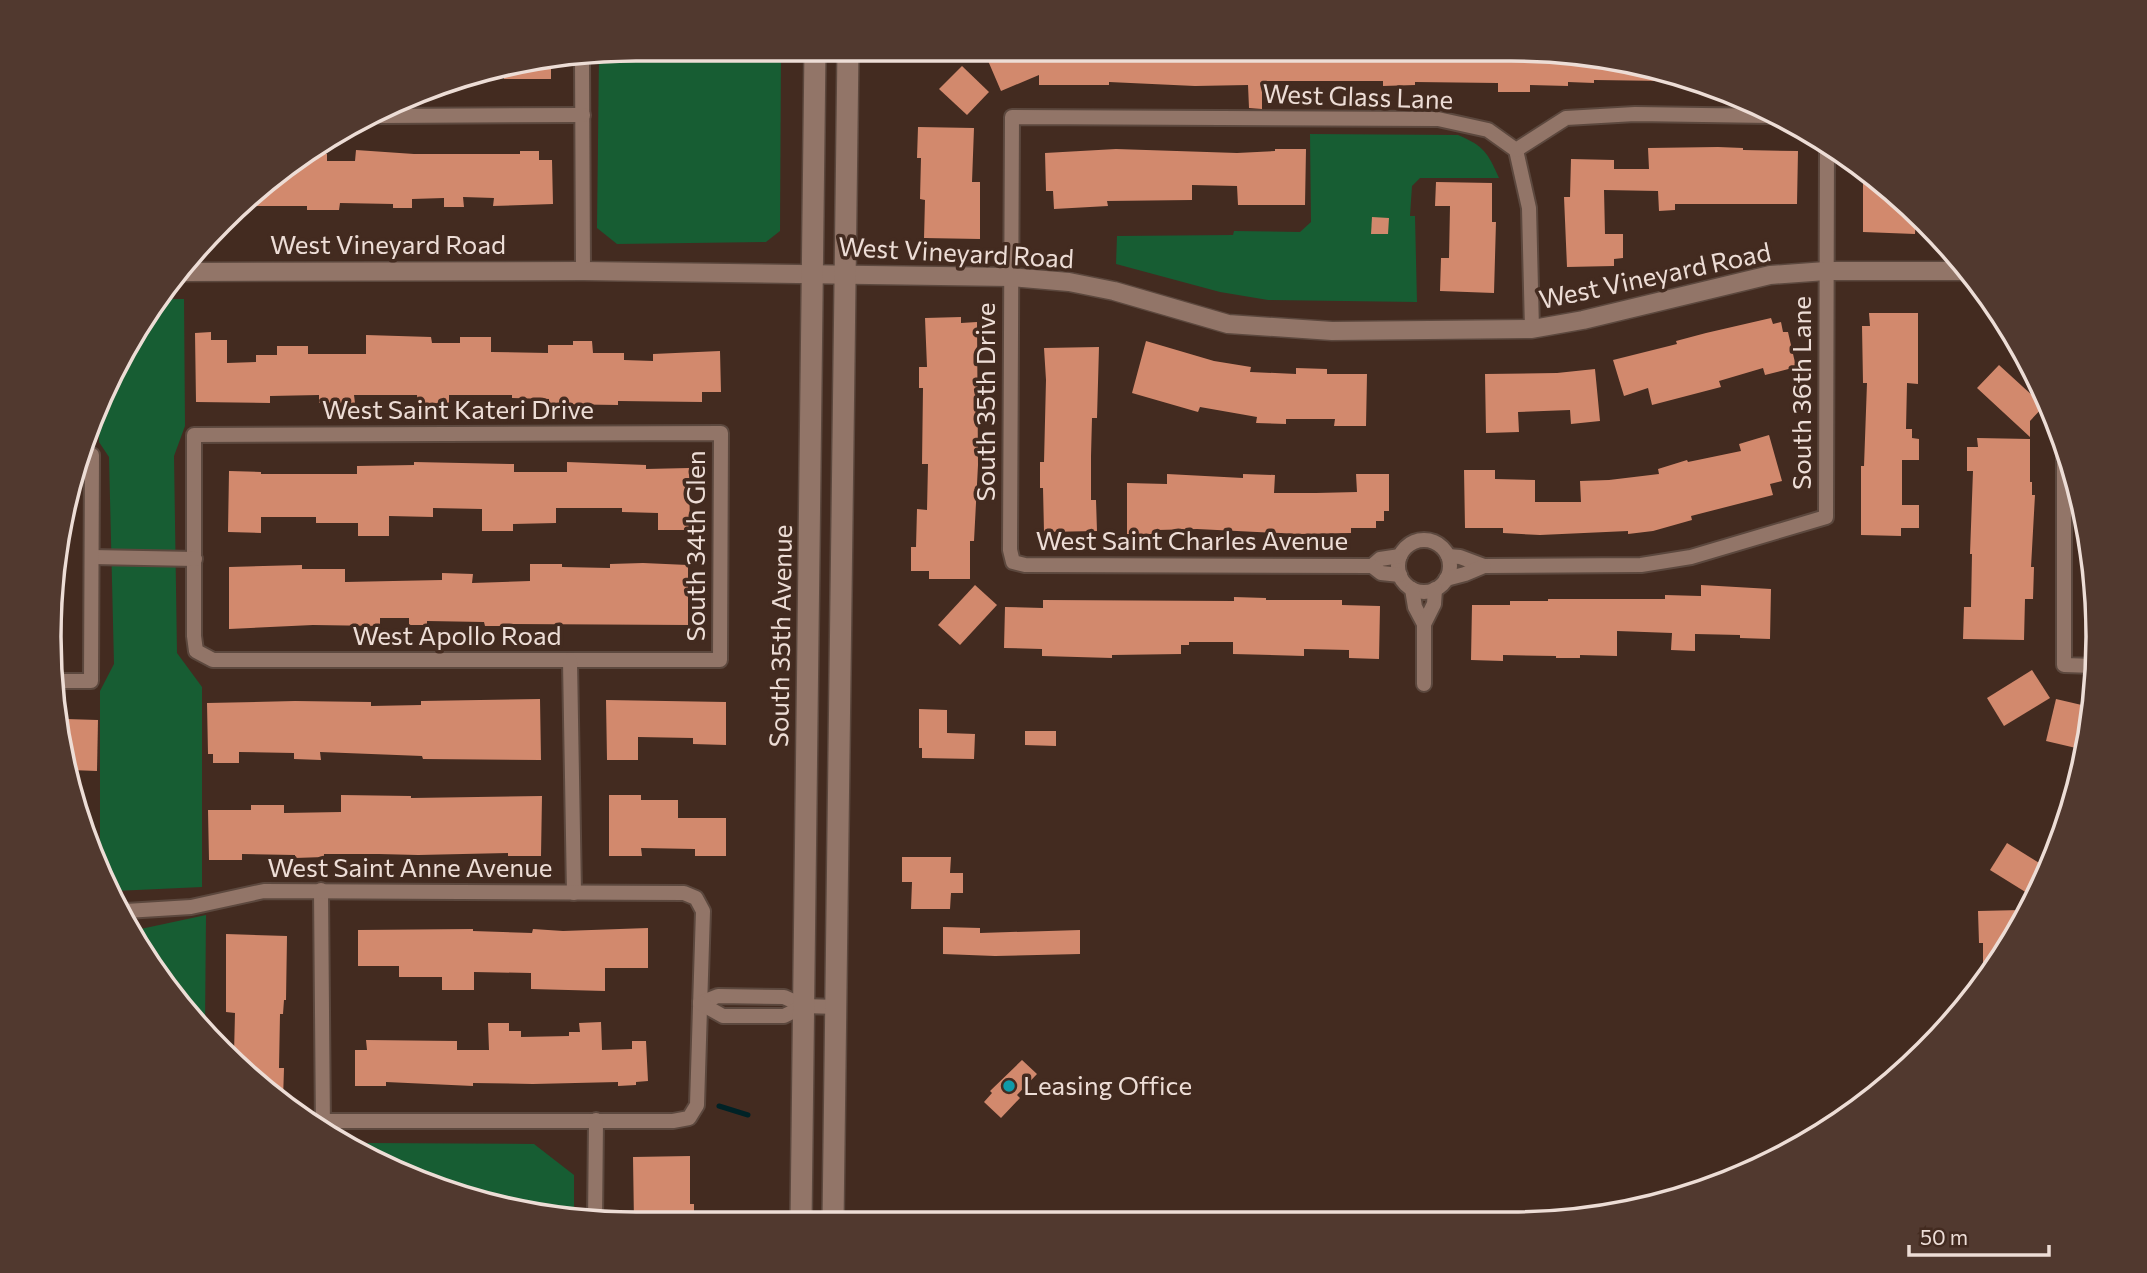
<svg xmlns="http://www.w3.org/2000/svg" width="2147" height="1273" font-family="Commissioner,sans-serif">
	<rect width="100%" height="100%" fill="#432b20"/>
	<g fill="#175d33">
		<path d="M637,49H781L780,231L766,242L617,244L597,228L599,55Z"/>
		<path d="M1310,134L1458,135C1484,146 1488,153 1499,178H1420L1412,186L1410,216H1415L1417,302L1268,300L1220,292L1116,264L1117,236L1233,235L1234,231L1300,232L1311,222Z"/>
		<path d="M158,299H184L185,426L174,456L177,653L202,687V887L115,891L100,863V691L114,664L109,457L99,442V409L148,310Z"/>
		<path d="M206,915L205,1027L170,994L136,930Z"/>
		<path d="M368,1143L534,1144L574,1175V1218L447,1193L362,1150Z"/>
	</g>
	<g fill="none" stroke-linecap="round" stroke-linejoin="round">
		<path stroke="#002226" stroke-width="5" d="M719,1106L748,1115"/>
	</g>
	<g fill="#d2896d">
		<path d="M983,49L1549,50L1667,74L1666,81L1594,80V83L1568,82V86L1530,85V92H1498V83L1415,82V85L1383,86V81H1262V109L1249,108L1248,85L1195,86L1109,82V85H1039V75L1001,91Z"/>
		<path d="M551,63V79H504V71Z"/>
		<path d="M962,66L989,92L967,115L939,89Z"/>
		<path d="M918,127L974,128L972,182H980V239L924,238L925,200L920,199L921,158H917Z"/>
		<path d="M1718,147L1743,148V150L1798,151L1797,204H1675V210L1659,211L1658,191L1604,190L1605,234H1623V258L1614,259V266L1567,267L1564,197H1570L1571,159L1614,160V169H1649L1648,148Z"/>
		<path d="M1116,149L1237,153L1275,151V149H1306L1305,205H1238L1237,186L1192,185V200L1107,201L1108,206L1054,209L1053,191H1046L1045,153Z"/>
		<path d="M356,150L414,154H520V151H539V160H552L553,204L493,206L494,198L463,197L464,207H444V198L412,199V208H393V204L340,203L339,210H307V206H245L279,170L310,154H327V161H355Z"/>
		<path d="M1863,169L1916,213L1915,234L1863,232Z"/>
		<path d="M1436,182L1492,183V222H1496L1494,293L1440,291L1441,258H1449L1450,206H1435Z"/>
		<path d="M1372,217L1389,218L1388,234H1371Z"/>
		<path d="M1869,313H1918V384L1907,383L1906,429H1912V438L1919,439V460H1902V505H1919V528H1901V536L1861,535V466H1864L1867,383H1863L1862,326H1870Z"/>
		<path d="M961,317V323L977,322L978,465L974,541H970V579H929V571H911V547H916L917,509L927,510L928,464H922L923,388H919V367H927L925,318Z"/>
		<path d="M1771,318L1773,324L1781,322L1783,332H1788L1796,367L1765,375L1763,368L1719,381L1721,387L1652,405L1648,388L1624,396L1613,360L1677,344L1676,341L1706,333Z"/>
		<path d="M211,332V340H227V363L256,362V355H277V346H308V354H366V335L431,337L432,343H460V337H491V352L548,353V345H573V341H592L593,353H624V360L653,361V354L720,351L721,392H702V402L618,401V405L549,404V399L512,398V395H449V403L418,404L417,395H354L355,403H319V395L270,396V403L196,402L195,333Z"/>
		<path d="M1146,341L1214,361L1251,367L1250,372L1296,374V368L1327,369V374H1367L1366,426H1334L1335,419H1286V424L1256,423L1257,417L1200,407L1198,412L1132,393Z"/>
		<path d="M1099,347L1097,418H1092L1091,456V500H1096L1097,531L1044,532L1043,488H1040V462H1044L1046,380L1044,348Z"/>
		<path d="M1999,365L2044,406L2030,421V437L1977,388Z"/>
		<path d="M1595,369L1600,421L1571,424L1570,410L1518,412L1519,432L1486,433L1485,374L1557,373Z"/>
		<path d="M1769,435L1782,481L1770,484L1773,495L1691,516L1692,520L1653,531L1628,534V531L1540,535L1503,533V528H1465L1464,470H1495V479L1535,480V502H1581L1580,481L1609,480L1659,474L1658,469L1687,460L1688,462L1741,451L1739,444Z"/>
		<path d="M1977,438L2030,439V482H2032V495H2035L2031,567H2034L2033,599H2025L2024,640L1963,639L1964,607H1971L1972,554H1970L1973,471H1967V447H1978Z"/>
		<path d="M414,462L514,464V472H567V462L646,465V469L689,468L690,530H658V513L622,512V508H556V523L513,524V531H482V509L433,508V517L389,516V536H358V523H316V517H261V533L228,532L229,471L261,472V474H357V466L414,465Z"/>
		<path d="M1167,474L1243,478V474L1275,475L1274,493H1316L1357,492L1356,474H1389V511H1384V521H1376V528H1351V533L1299,534L1197,529L1157,530V534H1127V483L1167,484Z"/>
		<path d="M643,563L688,565V625L513,624V626H485L484,622L427,621V625H409V618H380V626L313,625L229,629V567L302,565V569H345V582L442,580V573L473,574L472,583L530,581V564H562V567L610,568V564Z"/>
		<path d="M975,585L997,605L960,645L938,625Z"/>
		<path d="M1701,585L1771,589L1770,639L1740,638V635L1695,634V651L1671,650L1672,633L1617,631V656L1580,655V658H1556V656L1503,655V661L1471,660L1472,605H1510V601H1548V599H1665V595L1701,596Z"/>
		<path d="M1234,597L1266,598V600H1342V605L1380,606L1379,659L1349,658V650L1304,649V656L1233,654V642H1189V645H1181V654L1112,655V658L1042,656V649L1004,648L1005,607L1043,608V600L1234,601Z"/>
		<path d="M2032,670L2050,698L2004,726L1987,698Z"/>
		<path d="M540,699L541,760L423,759L422,756L320,752L321,760L294,759V753L239,752V763H213V754H208L207,703L295,701L371,702V706L421,705V701Z"/>
		<path d="M2056,699L2086,706L2076,748L2046,741Z"/>
		<path d="M606,700L726,702V745L693,744V738L638,737V760H607Z"/>
		<path d="M919,709L947,710V733L975,734L974,759L922,758V748H919Z"/>
		<path d="M66,719L98,720L97,771L71,770L65,736Z"/>
		<path d="M1025,731H1056V746L1025,745Z"/>
		<path d="M341,795L411,796V798L542,796L541,856H508V853L418,855L379,854H324V857L295,858V855L242,854V860H209L208,810H251V805H284V813L341,812Z"/>
		<path d="M609,795H641V800H678V818H726V856H695V849L641,848L642,856H609Z"/>
		<path d="M2007,843L2044,866L2027,893L1990,870Z"/>
		<path d="M902,857H951L950,873H963V893H951L950,909H911L912,882H902Z"/>
		<path d="M2021,910V922L1999,963L1983,981V943H1979L1978,911Z"/>
		<path d="M943,927L980,928V933L1080,930V954L995,956L943,954Z"/>
		<path d="M648,928V968H605V991L531,989V973L474,972V990H442V977H399V966H358V930L473,929V931L532,933L533,929L563,931Z"/>
		<path d="M226,934L287,936L286,1000H284L283,1014H280L279,1068H284L283,1100L234,1054L235,1013L226,1012Z"/>
		<path d="M601,1022L602,1050L632,1049V1041H646L648,1081L636,1082V1085L618,1086V1082L533,1084L473,1083V1086L386,1082V1086H355V1050H367L366,1040L457,1041V1050H489L488,1023H509V1031H521V1037L569,1036V1032H580L579,1023Z"/>
		<path d="M1022,1060L1037,1074L1017,1095L1020,1098L1001,1118L984,1102L992,1093L990,1091Z"/>
		<path d="M690,1156V1204H694V1223H634L633,1157Z"/>
	</g>
	<g fill="none" stroke-linecap="round" stroke-linejoin="round">
		<defs>
			<g id="minor">
				<path d="M582,58L583,271"/>
				<path d="M381,116L583,115"/>
				<path d="M1516,150L1529,208L1532,329"/>
				<path d="M721,433L720,660H213L196,651L194,636V435Z"/>
				<path d="M2064,447V665L2095,666"/>
				<circle cx="1424" cy="566" r="26"/>
				<path d="M1448,556L1460,557L1484,566L1641,565L1691,557L1826,517L1827,143"/>
				<path d="M92,557L195,559"/>
				<path d="M1372,566L1380,559L1400,556"/>
				<path d="M1400,575L1381,573L1372,566L1025,565L1013,562L1010,550L1012,117L1438,119L1488,130L1516,150L1566,118L1635,114L1771,116"/>
				<path d="M1446,579L1465,574L1484,566"/>
				<path d="M1412,589L1415,607L1424,624"/>
				<path d="M570,661L574,893"/>
				<path d="M56,681H91L92,455H79"/>
				<path d="M1424,684V624L1434,604L1435,589"/>
				<path d="M321,890L323,1131"/>
				<path d="M126,911L191,907L264,891L684,893L696,898L703,911L697,1105L689,1118L673,1121H323"/>
				<path d="M700,1003L718,996L784,997L804,1006L837,1007"/>
				<path d="M700,1003L723,1016H784L804,1006"/>
				<path d="M595,1222L596,1120"/>
			</g>
			<path id="tertiary" d="M184,272L583,271L1011,277L1069,282L1114,291L1228,324L1332,331L1532,329L1583,320L1770,275L1826,271H1967"/>
			<g id="secondary">
				<path d="M801,1223L815,49"/>
				<path d="M833,1223L848,49"/>
			</g>
		</defs>
		<use href="#minor" stroke="#5c483e" stroke-width="18"/>
		<use href="#tertiary" stroke="#5c483e" stroke-width="21"/>
		<use href="#secondary" stroke="#5c483e" stroke-width="24"/>
		<use href="#minor" stroke="#927568" stroke-width="14"/>
		<use href="#tertiary" stroke="#927568" stroke-width="18"/>
		<use href="#secondary" stroke="#927568" stroke-width="21"/>
	</g>
	<circle fill="#0f9aa8" stroke="#432b20" stroke-width="2.5" cx="1009" cy="1086" r="7"/>
	<g text-anchor="middle" stroke-width="7" stroke-linejoin="round" paint-order="stroke">
		<g font-size="26" fill="#edddd6" stroke="#432b20">
			<text transform="translate(1358 97) rotate(2)" y="9">West Glass Lane</text>
			<text x="388" y="254">West Vineyard Road</text>
			<text transform="translate(956 253) rotate(3)" y="9">West Vineyard Road</text>
			<text transform="translate(1655 276) rotate(-12)" y="9">West Vineyard Road</text>
			<text transform="translate(1802 393) rotate(-90)" y="9">South 36th Lane</text>
			<text transform="translate(986 402) rotate(-90)" y="9">South 35th Drive</text>
			<text x="458" y="419">West Saint Kateri Drive</text>
			<text x="1192" y="550">West Saint Charles Avenue</text>
			<text transform="translate(696 546) rotate(-90)" y="9">South 34th Glen</text>
			<text x="457" y="645">West Apollo Road</text>
			<text transform="translate(781 636) rotate(-89)" y="9">South 35th Avenue</text>
			<text x="410" y="877">West Saint Anne Avenue</text>
		</g>
		<g font-size="26" fill="#edddd6" stroke="#432b20" text-anchor="start">
			<text x="1023" y="1095">Leasing Office</text>
		</g>
	</g>
	<path d="M0 0H2147V1273H0ZM636 61H1511A575 575 0 0 1 2086 636V637A575 575 0 0 1 1511 1212H636A575 575 0 0 1 61 637V636A575 575 0 0 1 636 61Z" fill="#51392f" fill-rule="evenodd"/>
	<path fill="none" stroke="#edddd6" stroke-width="3.5" d="M636 61H1511A575 575 0 0 1 2086 636V637A575 575 0 0 1 1511 1212H636A575 575 0 0 1 61 637V636A575 575 0 0 1 636 61Z"/>
	<path d="M1909 1245v10h140v-10" fill="none" stroke="#edddd6" stroke-width="3.5"/>
	<text x="1920" y="1245" font-size="21" fill="#edddd6" stroke="#432b20" stroke-width="5" paint-order="stroke">50 m</text>
</svg>
